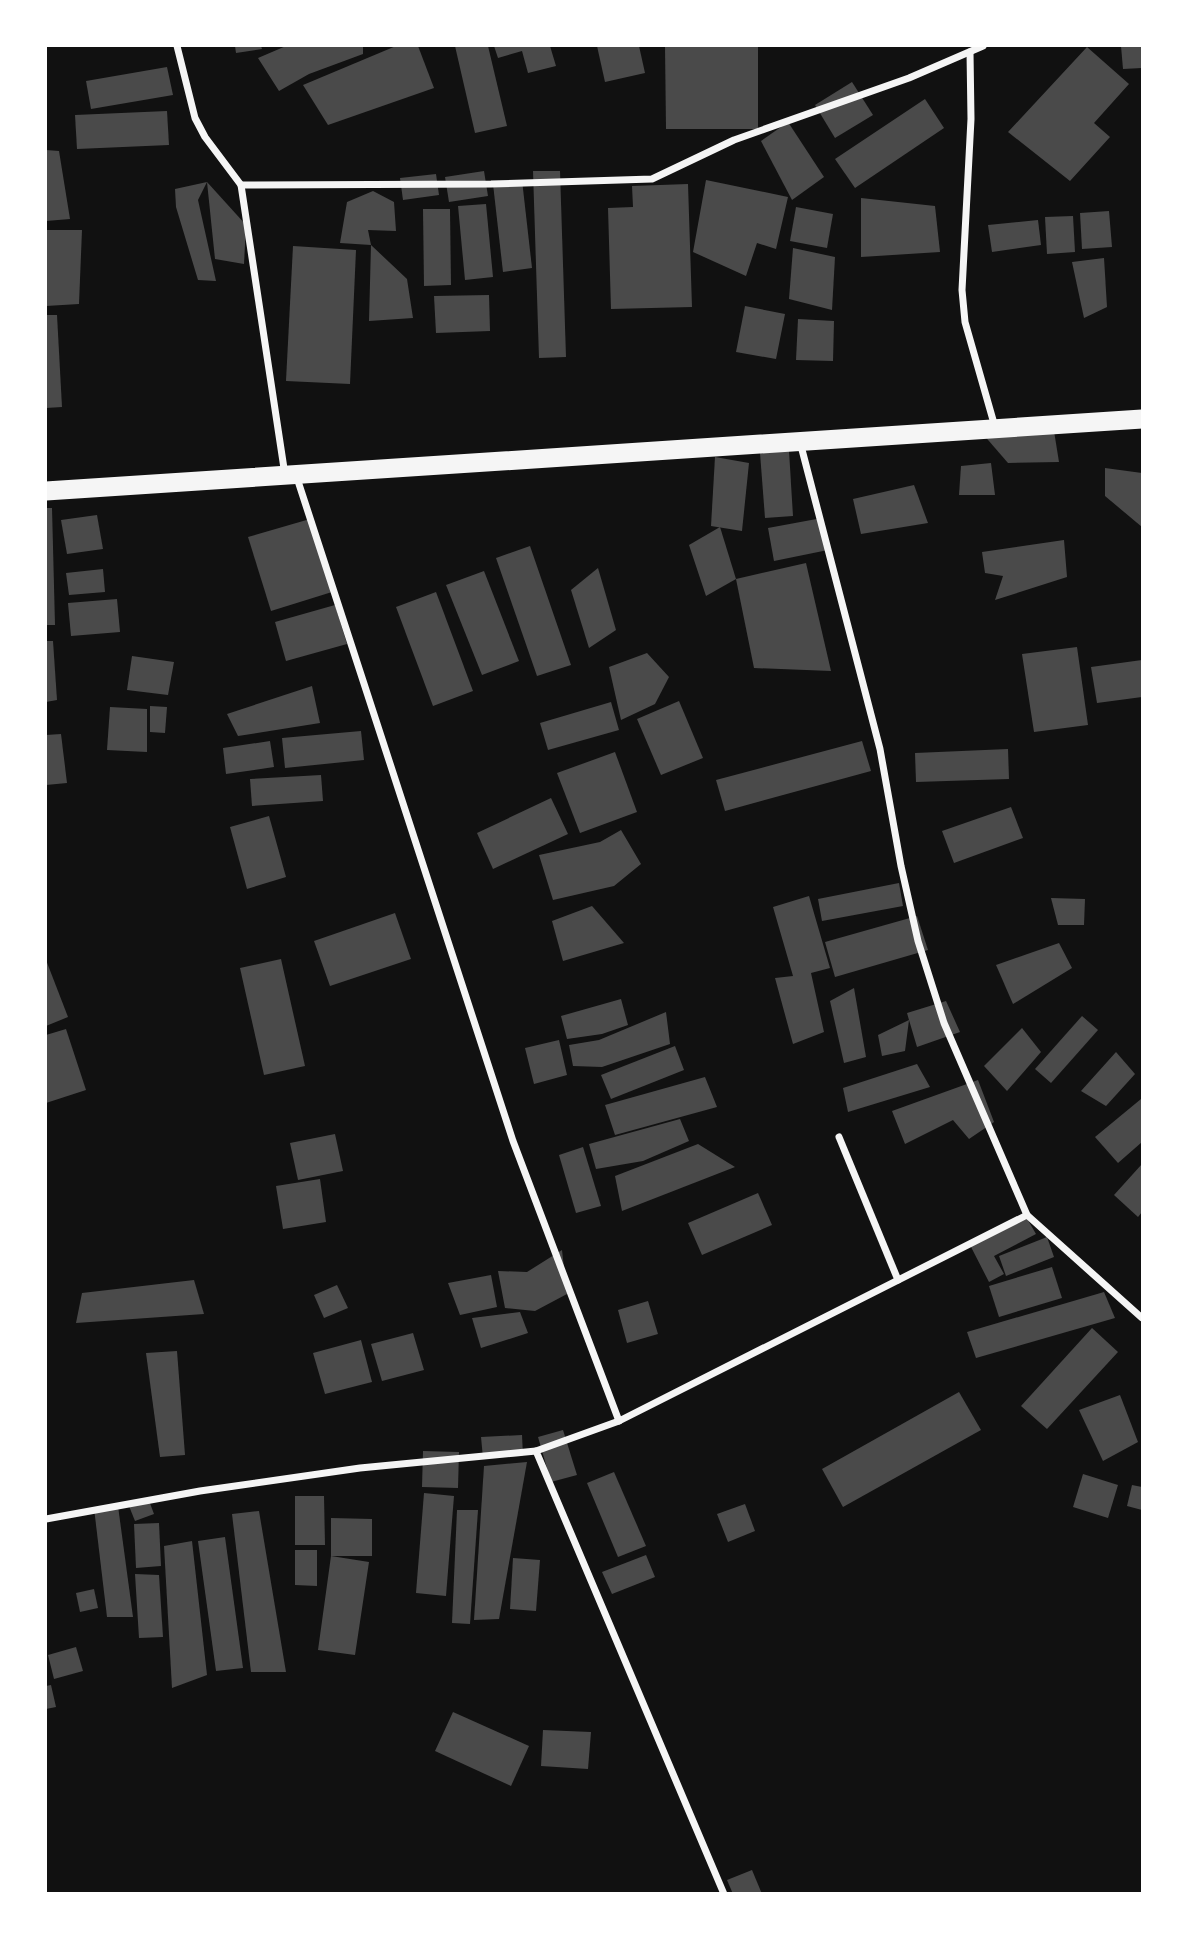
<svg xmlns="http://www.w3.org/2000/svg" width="1188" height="1939" font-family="Montserrat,sans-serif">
	<rect width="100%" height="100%" fill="#111"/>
	<g fill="#4a4a4a">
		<path d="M235,46H261L262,49L236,53Z"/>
		<path d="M286,46H363V54L309,74L279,91L258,58Z"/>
		<path d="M396,46H418L434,88L328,125L303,85Z"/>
		<path d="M455,46H488L507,126L475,133Z"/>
		<path d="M494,46H550L556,66L528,73L522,51L498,58Z"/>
		<path d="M597,46H639L645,73L605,82Z"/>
		<path d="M665,46H758V129H666Z"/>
		<path d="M1121,46H1142V68L1123,69Z"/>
		<path d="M1087,47L1129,84L1094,123L1110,137L1070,181L1008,132Z"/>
		<path d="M167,67L173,95L91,109L86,81Z"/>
		<path d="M852,82L873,115L835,138L815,105Z"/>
		<path d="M925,99L944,128L855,188L835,159Z"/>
		<path d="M167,111L169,145L77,149L75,115Z"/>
		<path d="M788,122L824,177L792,200L761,141Z"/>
		<path d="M46,150L59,151L70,219L46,221Z"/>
		<path d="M484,171L488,196L449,202L445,177Z"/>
		<path d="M533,171H560L566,357L539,358Z"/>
		<path d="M436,174L439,195L403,200L400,178Z"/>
		<path d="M522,180L532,268L503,272L493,184Z"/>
		<path d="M706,180L788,197L776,249L757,243L746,276L693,252Z"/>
		<path d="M207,182L246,225L244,264L215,259Z"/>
		<path d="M207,182L198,200L216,281L198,280L176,207L175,189Z"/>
		<path d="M688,184L692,307L611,309L608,208L633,207L632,186Z"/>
		<path d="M373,191L394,202L396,231L368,230L371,245L407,279L413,318L369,321L371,245L340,243L347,202Z"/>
		<path d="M861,198L935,206L940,252L861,257Z"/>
		<path d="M486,204L493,277L465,280L458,206Z"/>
		<path d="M796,207L833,214L827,248L790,241Z"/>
		<path d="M423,209H450L451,285L424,286Z"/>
		<path d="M1109,211L1112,247L1082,249L1080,213Z"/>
		<path d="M1073,216L1075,252L1047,254L1045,217Z"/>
		<path d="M1038,220L1041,245L992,252L988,225Z"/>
		<path d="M46,230H82L79,304L46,306Z"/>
		<path d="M293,246L356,250L350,384L286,381Z"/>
		<path d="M793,248L835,257L832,310L789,299Z"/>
		<path d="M1104,258L1107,307L1084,318L1072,262Z"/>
		<path d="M489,295L490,331L436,333L434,296Z"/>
		<path d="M745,306L785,314L776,359L736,352Z"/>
		<path d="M46,315H57L62,407L46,408Z"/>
		<path d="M798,319L834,321L833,361L796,360Z"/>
		<path d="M1054,431L1059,462L1008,463L982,433Z"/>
		<path d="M789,451L793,516L765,518L760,453Z"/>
		<path d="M715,457L749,463L742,531L711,526Z"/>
		<path d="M991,463L995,495H959L961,466Z"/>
		<path d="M1105,468L1142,473V527L1105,496Z"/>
		<path d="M914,485L928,523L861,534L853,499Z"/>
		<path d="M46,508H52L55,625H46Z"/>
		<path d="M97,515L103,549L67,554L61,520Z"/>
		<path d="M822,518L828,550L774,561L768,528Z"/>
		<path d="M310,519L332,592L271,611L248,537Z"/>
		<path d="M720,527L736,579L706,596L689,545Z"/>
		<path d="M1064,540L1067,577L995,600L1003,576L985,573L982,552Z"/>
		<path d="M530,546L571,665L537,676L496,558Z"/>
		<path d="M806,563L831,671L754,668L736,579Z"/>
		<path d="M598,568L616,630L589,648L571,590Z"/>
		<path d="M103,569L105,592L69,595L66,573Z"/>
		<path d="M484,571L519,661L482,675L446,585Z"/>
		<path d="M436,592L473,691L433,706L396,607Z"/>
		<path d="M117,599L120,632L71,636L68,603Z"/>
		<path d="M335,605L347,644L286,661L275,622Z"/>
		<path d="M46,641H53L57,700L46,702Z"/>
		<path d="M1077,647L1088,725L1034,732L1022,654Z"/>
		<path d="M647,653L669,677L655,704L621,720L609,667Z"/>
		<path d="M132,656L174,662L168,695L127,690Z"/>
		<path d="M1142,660V697L1097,703L1091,667Z"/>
		<path d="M312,686L320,723L238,736L227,714Z"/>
		<path d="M679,701L703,758L661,775L637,719Z"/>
		<path d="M611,702L619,730L548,750L540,723Z"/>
		<path d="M150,706L167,707L165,733L150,732Z"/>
		<path d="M110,707L147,709V752L107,750Z"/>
		<path d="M361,731L364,760L285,768L282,738Z"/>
		<path d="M61,734L67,783L46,785V735Z"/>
		<path d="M270,741L274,767L226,774L223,748Z"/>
		<path d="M862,741L871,771L725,811L716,780Z"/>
		<path d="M1008,749L1009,779L916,782L915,753Z"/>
		<path d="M615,752L637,812L580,833L557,773Z"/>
		<path d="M321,775L323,801L252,806L250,779Z"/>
		<path d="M551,798L568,834L493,869L477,833Z"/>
		<path d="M1011,807L1023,838L954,863L942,831Z"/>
		<path d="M269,816L286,877L247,889L230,827Z"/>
		<path d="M621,830L641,864L614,886L553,900L539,855L600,842Z"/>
		<path d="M899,883L903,906L822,921L818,899Z"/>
		<path d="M809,896L830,968L811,973L824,1032L793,1044L775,978L793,976L773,907Z"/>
		<path d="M1051,898L1085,899L1084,925H1058Z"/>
		<path d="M592,906L624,943L563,961L552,921Z"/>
		<path d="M395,913L411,959L330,986L314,941Z"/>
		<path d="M917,916L928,950L835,977L825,942Z"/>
		<path d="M1059,943L1072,968L1013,1004L996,965Z"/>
		<path d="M281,959L305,1066L264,1075L240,968Z"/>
		<path d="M46,960L68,1017L46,1026Z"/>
		<path d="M854,988L866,1057L844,1063L830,1001Z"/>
		<path d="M621,999L628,1025L602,1034L567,1039L561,1016Z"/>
		<path d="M946,1001L960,1032L917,1047L909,1020L905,1051L882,1056L878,1035L909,1020L907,1013Z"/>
		<path d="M666,1012L670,1044L602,1067L573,1066L569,1045L599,1040Z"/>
		<path d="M1082,1016L1098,1030L1051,1083L1035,1069Z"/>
		<path d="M1022,1028L1041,1052L1007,1091L984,1066Z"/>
		<path d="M66,1029L86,1090L46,1103V1035Z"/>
		<path d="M559,1040L567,1075L534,1084L525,1048Z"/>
		<path d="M675,1046L684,1070L611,1099L601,1075Z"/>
		<path d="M1116,1052L1135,1074L1106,1106L1081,1091Z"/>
		<path d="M917,1064L930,1087L848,1112L843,1088Z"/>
		<path d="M705,1077L717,1107L615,1135L605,1105Z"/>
		<path d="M978,1080L994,1122L969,1139L953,1120L905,1144L892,1111Z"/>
		<path d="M1141,1099L1142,1142L1118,1163L1095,1137Z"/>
		<path d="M680,1119L689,1141L643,1161L596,1169L589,1144Z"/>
		<path d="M335,1134L343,1171L298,1180L290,1143Z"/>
		<path d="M698,1144L735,1167L622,1211L615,1176Z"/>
		<path d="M583,1147L601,1206L576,1213L559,1155Z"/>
		<path d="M1142,1164V1212L1138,1217L1114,1195Z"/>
		<path d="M320,1179L326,1222L283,1229L276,1186Z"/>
		<path d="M758,1193L772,1225L702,1255L688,1223Z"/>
		<path d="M1025,1215L1036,1234L994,1256L1004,1274L989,1282L970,1245Z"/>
		<path d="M1047,1237L1054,1257L1006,1276L999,1256Z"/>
		<path d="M562,1250L567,1294L535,1311L505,1308L498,1271L527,1272Z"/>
		<path d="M1052,1267L1062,1298L999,1317L989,1286Z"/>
		<path d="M491,1275L497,1307L460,1315L448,1283Z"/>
		<path d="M194,1280L204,1314L76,1323L82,1293Z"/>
		<path d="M337,1285L348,1308L324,1318L314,1295Z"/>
		<path d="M1104,1292L1115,1318L976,1358L967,1332Z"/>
		<path d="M648,1301L658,1334L627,1343L618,1310Z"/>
		<path d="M520,1312L528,1333L481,1348L472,1318Z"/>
		<path d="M1092,1328L1118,1352L1047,1429L1021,1406Z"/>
		<path d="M413,1333L424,1370L382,1381L371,1344Z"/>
		<path d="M361,1340L372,1382L325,1394L313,1353Z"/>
		<path d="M177,1351L185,1455L160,1457L146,1353Z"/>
		<path d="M959,1392L981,1430L843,1507L822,1469Z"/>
		<path d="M1120,1395L1138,1442L1103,1461L1079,1410Z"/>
		<path d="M563,1430L577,1475L551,1482L538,1437Z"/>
		<path d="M522,1435L523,1456L483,1458L481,1437Z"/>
		<path d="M423,1451L459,1452L458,1488L422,1487Z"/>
		<path d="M527,1462L499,1619L474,1620L484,1466Z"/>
		<path d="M614,1472L646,1546L618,1557L587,1483Z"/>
		<path d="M1083,1474L1118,1485L1108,1518L1073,1507Z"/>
		<path d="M1132,1485L1142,1487V1510L1127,1506Z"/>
		<path d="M424,1493L454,1496L446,1596L416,1593Z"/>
		<path d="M295,1496H324L325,1545H295Z"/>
		<path d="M148,1498L154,1514L135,1521L129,1506Z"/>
		<path d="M745,1504L755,1531L728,1542L717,1514Z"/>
		<path d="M118,1506L133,1617H107L94,1508Z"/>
		<path d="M457,1510H478L470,1624L452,1623Z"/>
		<path d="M259,1511L286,1672H251L232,1514Z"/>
		<path d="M331,1518L372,1519V1556H331L369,1562L355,1655L318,1650L331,1556Z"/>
		<path d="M159,1523L161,1566L136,1568L134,1524Z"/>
		<path d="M225,1537L243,1668L216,1671L198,1541Z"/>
		<path d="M192,1541L207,1675L172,1688L164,1546Z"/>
		<path d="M295,1550H317V1586L295,1585Z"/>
		<path d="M646,1555L655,1577L612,1594L602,1572Z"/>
		<path d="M513,1558L540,1560L536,1611L510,1609Z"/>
		<path d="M135,1574L159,1575L163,1637L139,1638Z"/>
		<path d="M94,1589L98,1608L80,1612L76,1593Z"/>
		<path d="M76,1647L83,1671L54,1679L48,1655Z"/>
		<path d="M51,1685L56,1707L46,1709V1686Z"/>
		<path d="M453,1712L529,1746L511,1786L435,1751Z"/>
		<path d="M543,1730L591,1732L588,1769L541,1766Z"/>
		<path d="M752,1870L762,1894H733L727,1880Z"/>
	</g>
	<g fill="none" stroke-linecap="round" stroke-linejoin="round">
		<g stroke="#f5f5f5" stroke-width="7">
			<path d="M177,46L195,118L205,137L241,185L285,475"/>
			<path d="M970,52L971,119L962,290L965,322L995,427"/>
			<path d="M241,185L491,184L652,179L734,140L909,78L983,46"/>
			<path d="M800,442L880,749L901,866L918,941L944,1023L1027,1215"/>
			<path d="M297,478L513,1141L619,1421"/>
			<path d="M839,1137L898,1280"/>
			<path d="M46,1519L200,1491L360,1468L536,1451"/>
			<path d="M724,1894L536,1451L619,1421L1027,1215L1142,1318"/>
		</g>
		<path stroke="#f5f5f5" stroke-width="19" d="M46,491L1142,419"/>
	</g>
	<rect width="1188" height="1939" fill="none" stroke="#ffffff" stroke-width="94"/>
</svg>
